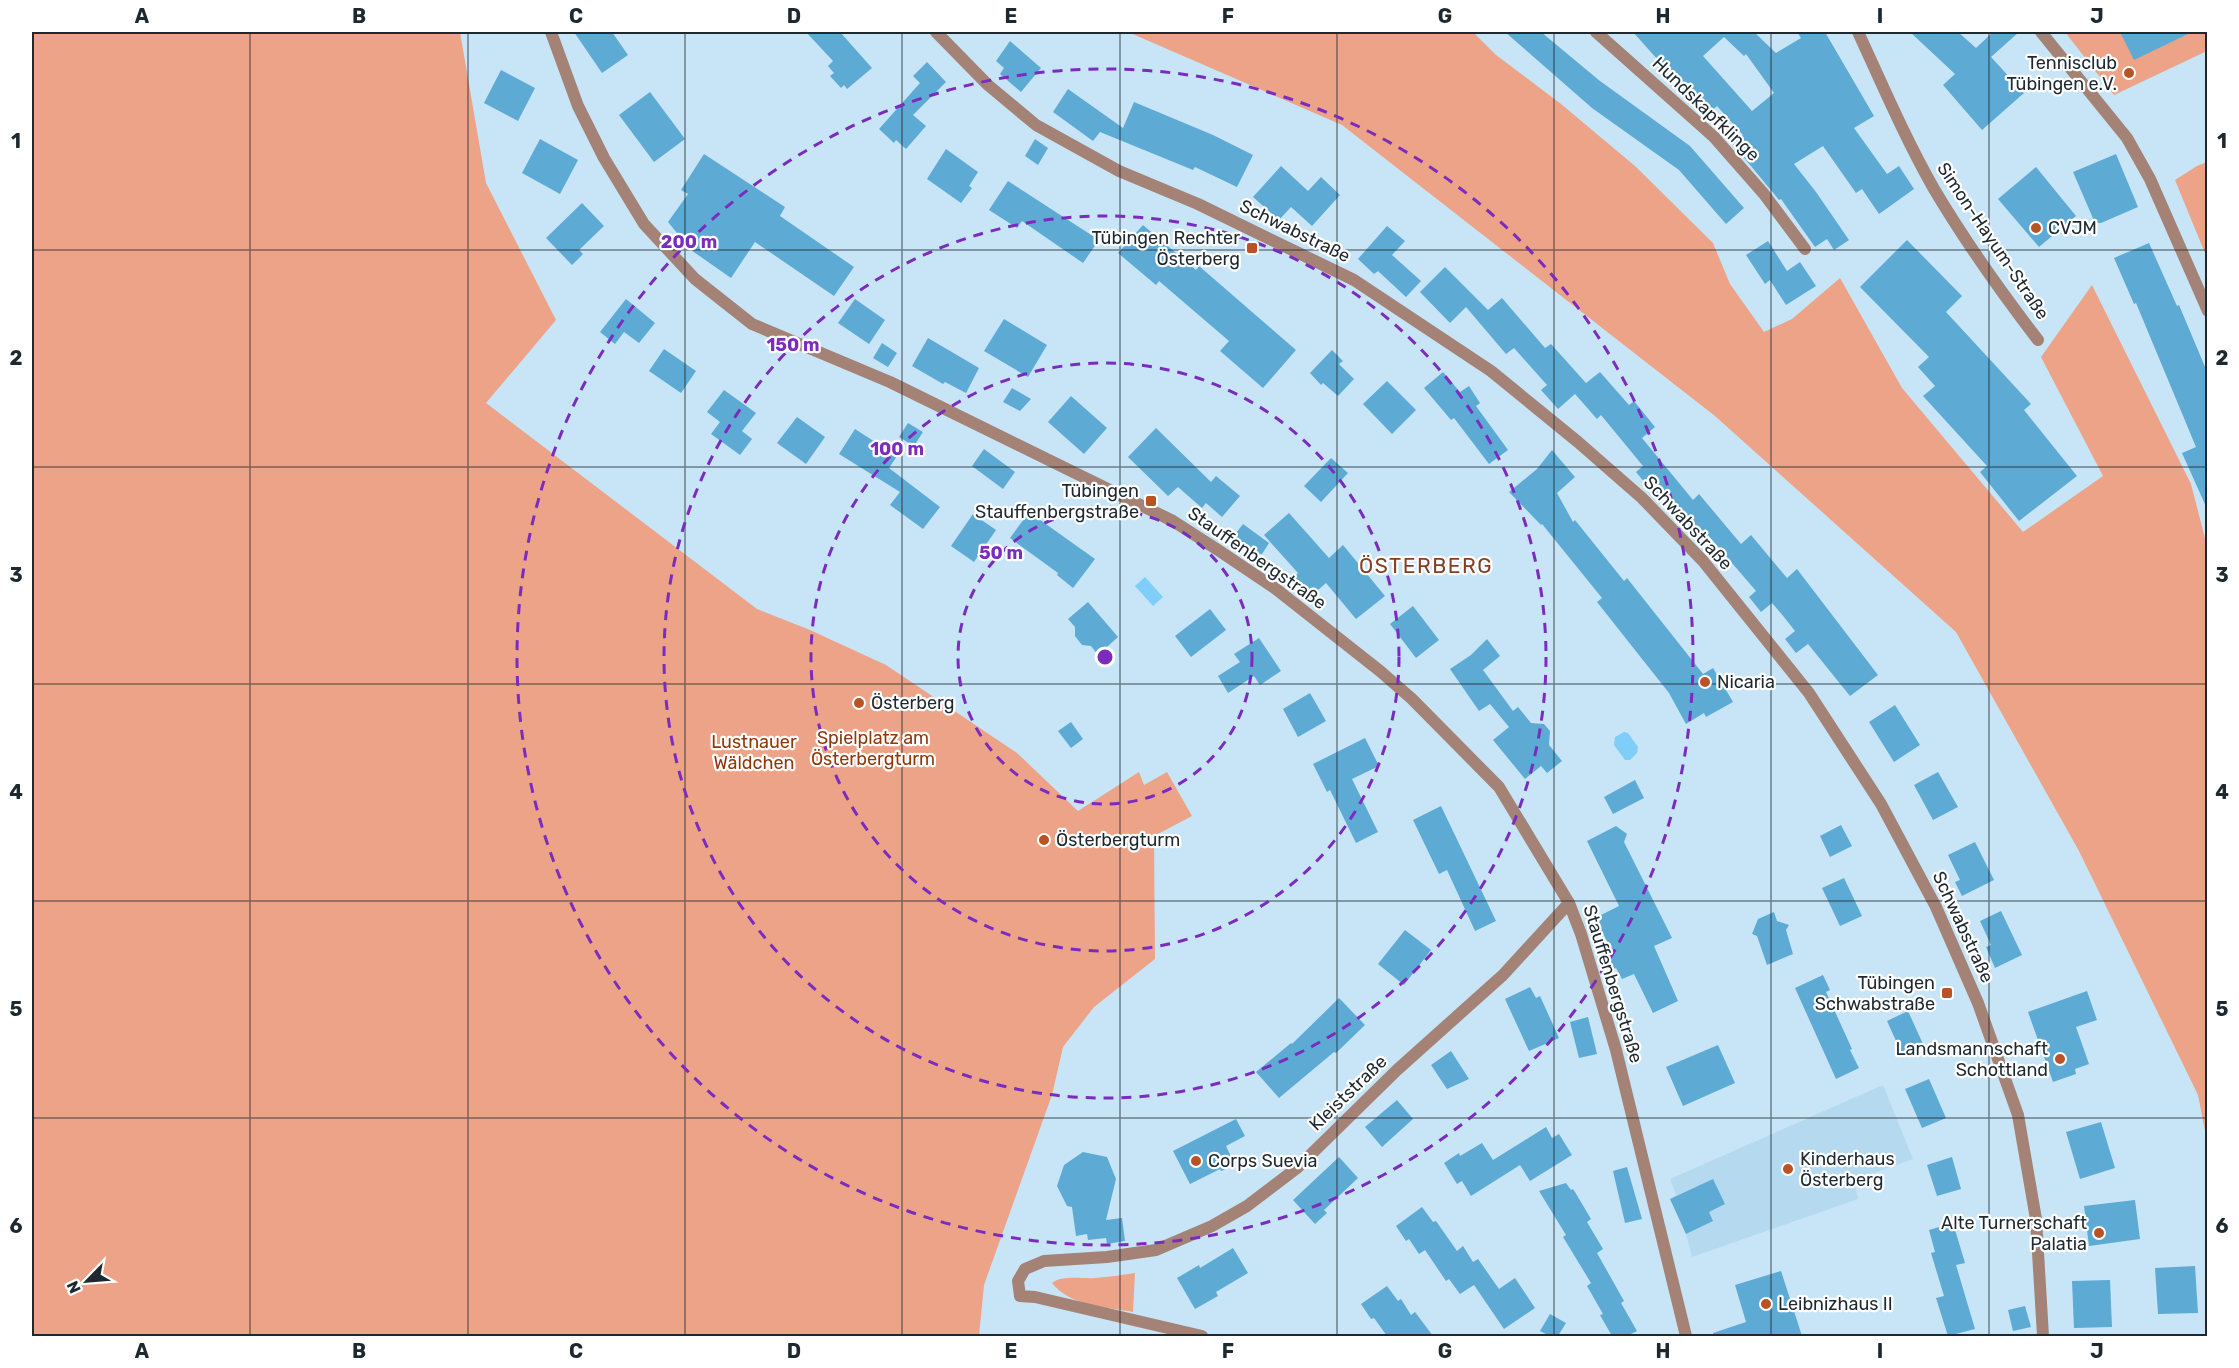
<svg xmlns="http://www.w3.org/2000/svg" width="2239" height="1368" font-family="Rubik,sans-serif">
	<rect width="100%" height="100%" fill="#c7e5f7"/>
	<path fill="#b5daf0" d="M1883,1085L1913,1159L1854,1180L1858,1199L1692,1257L1686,1234L1670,1199L1676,1195L1670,1179Z"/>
	<g fill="#eca387">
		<path d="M32,32H460L486,183L556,320L486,403L757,609L810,630L886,665L1017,753L1078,811L1139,772L1144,785L1167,772L1192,816L1154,836L1155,959L1094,1007L1063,1047L1052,1095L984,1285L979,1336H32Z"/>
		<path d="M1128,32H1473L1496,55L1561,104L1635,166L1713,243L1730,284L1764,332L1792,319L1840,278L1902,388L2023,532L2103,476L2041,357L2092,285L2191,484L2207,546V1141L2198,1095L2079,851L1956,632L1715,416L1342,125Z"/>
		<path d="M2065,32H2207V51L2114,95Z"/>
		<path d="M2207,162V258L2175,180L2197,166Z"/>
		<path d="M1135,1273L1133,1312C1106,1307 1070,1306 1052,1283C1062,1275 1082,1279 1095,1278C1108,1277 1122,1275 1135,1273Z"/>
	</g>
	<g fill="#7fcdf9">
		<path d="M1145,577L1163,597L1153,606L1135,586Z"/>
		<path d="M1624,732L1628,733L1638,747L1637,753L1630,760H1625L1614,745L1615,737Z"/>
	</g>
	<g fill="#5daad5" fill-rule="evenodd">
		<path d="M574,32H612L628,55L602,73Z"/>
		<path d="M806,32H840L872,68L847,89L844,85L841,88L830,76L834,73L828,66L833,61Z"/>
		<path d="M1505,32H1541L1600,81L1690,146L1744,208L1726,224L1679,170L1592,108Z"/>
		<path d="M1633,32H1754L1776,53L1801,38L1797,32H1825L1874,116L1854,128L1887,174L1899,166L1914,189L1879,214L1862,189L1856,193L1823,146L1794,164L1816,192L1849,240L1834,250L1827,239L1815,247L1781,199L1779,200L1732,143L1743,135L1717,106L1707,115ZM1724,37L1744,56L1746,54L1774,93L1752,111L1703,56Z"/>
		<path d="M1910,32H1958L1976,48L1993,32H2019L1991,57L2024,93L1982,130L1943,85L1955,74Z"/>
		<path d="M2120,32H2192L2134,60Z"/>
		<path d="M1010,41L1041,68L1021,92L1000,74L1004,68L996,61Z"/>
		<path d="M927,62L946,82L913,115L926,126L906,149L896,140L894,143L879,129L920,83L913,76Z"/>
		<path d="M501,70L535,88L518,121L484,103Z"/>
		<path d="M1068,89L1123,128L1134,102L1213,135L1253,155L1237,187L1195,167L1193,170L1100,132L1093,141L1053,112Z"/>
		<path d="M650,92L685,139L654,162L619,115Z"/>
		<path d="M540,139L578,160L560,194L522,173Z"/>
		<path d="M1035,139L1048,148L1038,165L1025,156Z"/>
		<path d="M946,149L978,172L969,186L972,188L961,203L927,179Z"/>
		<path d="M704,154L785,207L780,216L854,267L834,296L755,242L731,278L691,250L668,222L688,194L681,190Z"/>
		<path d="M2116,154L2138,207L2101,223H2095L2073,172Z"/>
		<path d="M1281,166L1308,191L1321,177L1340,195L1312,226L1291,207L1279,220L1253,197Z"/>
		<path d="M2036,167L2076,216L2039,247L1998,199Z"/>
		<path d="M1008,181L1099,240L1083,263L1022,221L1017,228L989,210Z"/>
		<path d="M582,203L604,226L579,250L583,254L572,265L546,238Z"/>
		<path d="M1143,225L1196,270L1199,266L1296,350L1263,388L1220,351L1229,341L1159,281L1156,285L1118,253Z"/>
		<path d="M1387,226L1405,241L1392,255L1421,281L1406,297L1378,271L1374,274L1358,259Z"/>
		<path d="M1907,240L1962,296L1946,312L2031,404L2024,410L2077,476L2019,521L1980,472L1987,466L1923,396L1935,386L1918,367L1929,357L1860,287Z"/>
		<path d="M1768,241L1787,271L1800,262L1816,286L1786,305L1770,280L1765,284L1746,255Z"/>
		<path d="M2149,243L2177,306L2179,305L2208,374V511L2182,453L2196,447L2136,303L2134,304L2114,258Z"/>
		<path d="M1445,267L1488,310L1502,298L1545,348L1551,344L1586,383L1600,372L1629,405L1634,401L1655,427L1642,438L1693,500L1699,494L1741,544L1751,535L1787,578L1797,569L1878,675L1850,696L1808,644L1796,653L1785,639L1795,631L1784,617L1772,603L1761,612L1749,597L1756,591L1708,535L1702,540L1663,496L1659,500L1636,472L1643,466L1601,415L1597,419L1575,394L1558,409L1541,390L1547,385L1514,348L1506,354L1466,307L1450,323L1420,292Z"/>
		<path d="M626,299L655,323L639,343L624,332L615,344L600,332Z"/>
		<path d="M855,299L885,320L869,344L838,323Z"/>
		<path d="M1004,319L1047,345L1028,377L984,351Z"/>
		<path d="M928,338L979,368L966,393L945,382L943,384L912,366Z"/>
		<path d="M882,343L897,353L888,367L873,358Z"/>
		<path d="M664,349L696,371L681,393L649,371Z"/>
		<path d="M1332,350L1343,361L1339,364L1354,379L1338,396L1323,383L1321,385L1310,373Z"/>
		<path d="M1443,372L1460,392L1469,386L1480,403L1476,406L1508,450L1489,464L1454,418L1451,420L1424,388Z"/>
		<path d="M1387,381L1416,410L1392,434L1363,404Z"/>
		<path d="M1012,388L1031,399L1020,411L1003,402Z"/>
		<path d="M724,390L756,413L742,431L752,439L740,455L711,434L720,422L707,412Z"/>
		<path d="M1071,396L1107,428L1084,454L1048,422Z"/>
		<path d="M797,417L825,437L806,464L777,443Z"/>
		<path d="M908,423L923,432L914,446L899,437Z"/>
		<path d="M1156,428L1211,482L1216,476L1240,496L1222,517L1206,503L1202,508L1178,487L1168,496L1128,457Z"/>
		<path d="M855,429L897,456L889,468L940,507L923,529L890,505L900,492L839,454Z"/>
		<path d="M984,449L1015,472L1003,489L972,466Z"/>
		<path d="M1552,450L1575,477L1557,493L1573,522L1575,520L1624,581L1627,578L1703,674L1713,668L1733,702L1706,717L1704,713L1686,724L1669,693L1597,602L1602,598L1542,524L1541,525L1509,492L1537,469Z"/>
		<path d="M1331,458L1348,473L1321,502L1304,486Z"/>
		<path d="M1029,512L1095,559L1073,588L1057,575L1058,573L1010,538Z"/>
		<path d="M1289,513L1329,558L1343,545L1385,596L1356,619L1326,583L1309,598L1292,579L1298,573L1264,535Z"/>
		<path d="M973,514L996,530L974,562L951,546Z"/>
		<path d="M1243,524L1269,543L1262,554H1256L1233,537Z"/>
		<path d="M1088,602L1118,637L1098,655L1091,646L1082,645L1075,636V627L1068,619Z"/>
		<path d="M1413,606L1439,640L1416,658L1390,624Z"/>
		<path d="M1210,609L1226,630L1191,657L1175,636Z"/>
		<path d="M1259,638L1281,671L1260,685L1254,676L1228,693L1218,676L1240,662L1234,654Z"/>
		<path d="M1487,639L1500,656L1483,670L1513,711L1518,707L1531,723L1544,724L1550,731L1549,745L1562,761L1547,773L1541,766L1525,779L1493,740L1509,727L1490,704L1479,711L1450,669L1471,655Z"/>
		<path d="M1310,693L1326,721L1298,737L1283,709Z"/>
		<path d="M1895,705L1920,745L1894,762L1869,722Z"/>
		<path d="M1071,722L1083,739L1071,748L1058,731Z"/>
		<path d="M1365,738L1379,766L1352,779L1378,832L1356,843L1330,790L1327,792L1313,764Z"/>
		<path d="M1938,772L1958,807L1933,820L1914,785Z"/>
		<path d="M1635,780L1644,798L1613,814L1604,797Z"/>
		<path d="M1441,806L1496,921L1475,931L1447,870L1439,874L1413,820Z"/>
		<path d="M1841,825L1852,846L1830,857L1820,836Z"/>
		<path d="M1616,826L1627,834L1624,842L1672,938L1654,946L1678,1001L1653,1013L1634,974L1622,979L1616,968L1614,969L1607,953L1612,951L1595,918L1619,906L1587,841Z"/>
		<path d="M1975,842L1994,880L1962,896L1955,882L1960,880L1948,855Z"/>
		<path d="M1844,878L1862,916L1840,926L1822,888Z"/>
		<path d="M2001,911L2022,955L1995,968L1986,947L1991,945L1980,921Z"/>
		<path d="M1774,912L1777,921L1789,925L1786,930L1793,954L1767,965L1757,936L1752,934L1758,919Z"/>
		<path d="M1405,930L1431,950L1404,985L1378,964Z"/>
		<path d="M1823,975L1830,990L1826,992L1852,1049L1850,1050L1859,1068L1836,1079L1795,988Z"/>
		<path d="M1530,987L1536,998L1540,996L1559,1038L1529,1051L1505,999Z"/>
		<path d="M2087,991L2097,1020L2076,1027L2089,1064L2075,1069L2076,1074L2053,1082L2028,1012Z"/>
		<path d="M1339,998L1365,1025L1336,1053L1334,1052L1279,1098L1256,1072L1291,1043L1292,1044Z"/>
		<path d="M1908,1011L1923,1044L1902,1054L1887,1021Z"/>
		<path d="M1588,1017L1597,1054L1579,1058L1570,1022Z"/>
		<path d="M1718,1045L1735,1083L1683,1106L1666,1067Z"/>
		<path d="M1451,1051L1469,1079L1447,1089L1431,1065Z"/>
		<path d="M1929,1079L1946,1118L1922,1128L1905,1089Z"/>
		<path d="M1397,1100L1413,1119L1382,1147L1365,1127Z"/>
		<path d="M1236,1119L1245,1136L1226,1146L1235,1165L1221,1171L1220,1169L1190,1184L1173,1151Z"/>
		<path d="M2101,1122L2115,1168L2080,1179L2066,1132Z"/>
		<path d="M1546,1127L1552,1138L1559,1134L1572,1155L1530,1181L1520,1165L1471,1196L1462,1181L1457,1184L1444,1163L1459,1153L1460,1156L1482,1143L1493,1160Z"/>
		<path d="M1083,1152L1107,1157L1116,1179L1106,1220L1122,1218L1125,1241L1107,1244L1106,1238L1088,1240L1087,1234L1076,1236L1072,1207L1067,1206L1057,1186L1064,1165Z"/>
		<path d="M1339,1157L1358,1178L1324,1210L1327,1213L1315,1224L1293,1200Z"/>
		<path d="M1952,1157L1961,1189L1937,1196L1927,1165Z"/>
		<path d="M1627,1167L1642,1219L1625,1223L1613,1171Z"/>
		<path d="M1713,1179L1725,1204L1709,1212L1713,1221L1686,1234L1670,1199Z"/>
		<path d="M1566,1183L1571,1190L1573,1189L1575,1192L1591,1219L1587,1222L1603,1249L1597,1253L1624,1301L1621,1303L1637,1331L1627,1336H1612L1600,1315L1603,1314L1587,1286L1591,1283L1563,1237L1566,1235L1539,1191Z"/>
		<path d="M2135,1200L2140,1239L2089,1246L2084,1206Z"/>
		<path d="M1422,1207L1433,1222L1436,1221L1457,1251L1463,1246L1473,1262L1478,1259L1499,1289L1515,1278L1535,1308L1504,1329L1474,1285L1460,1294L1449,1279L1446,1281L1425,1250L1419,1254L1409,1239L1406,1241L1396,1226Z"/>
		<path d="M1953,1223L1965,1263L1956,1265L1975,1329L1948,1336L1936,1298L1944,1296L1931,1253L1935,1252L1929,1230Z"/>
		<path d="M1233,1248L1248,1273L1216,1292L1218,1296L1195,1309L1177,1278L1199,1265L1200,1268Z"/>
		<path d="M2195,1266L2198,1313L2158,1314L2155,1268Z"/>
		<path d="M1781,1271L1802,1336H1713V1333L1746,1322L1735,1285Z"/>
		<path d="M2110,1280L2112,1327L2074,1328L2072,1281Z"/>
		<path d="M1387,1286L1398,1301L1401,1299L1411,1315L1415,1312L1433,1336H1387L1374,1318L1371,1319L1361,1304Z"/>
		<path d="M2025,1306L2031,1327L2013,1331L2008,1310Z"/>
		<path d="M1550,1314L1566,1323L1558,1336H1550L1540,1331Z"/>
	</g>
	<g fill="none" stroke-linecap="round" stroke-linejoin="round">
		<g stroke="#a48376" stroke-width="12">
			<path d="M551,32L578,106L604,158L644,224L695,279L752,324L890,382L1173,521L1218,550L1276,589L1380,671L1412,699L1499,787L1569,903L1581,934L1616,1050L1686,1336"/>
			<path d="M936,32L988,85L1036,125L1119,171L1198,204L1354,280L1491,371L1578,442L1642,498L1703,561L1809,693L1881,804L1936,907L1978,1003L2018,1115L2036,1219L2043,1336"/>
			<path d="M1596,32L1714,137L1764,194L1805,249"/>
			<path d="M1858,32C1882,84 1905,138 1934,189C1965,241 2001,292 2038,340"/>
			<path d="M2041,32L2127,138L2150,179L2208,311"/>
			<path d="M1202,1336L1035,1297L1020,1296L1018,1281L1025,1269L1044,1261L1107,1257L1156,1250L1212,1226L1247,1206L1297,1168L1397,1070L1503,975L1569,903"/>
		</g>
	</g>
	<path fill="none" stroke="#1d282f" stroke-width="1.5" stroke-opacity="0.55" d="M250,32V1336M468,32V1336M685,32V1336M902,32V1336M1120,32V1336M1337,32V1336M1554,32V1336M1771,32V1336M1989,32V1336M32,250H2208M32,467H2208M32,684H2208M32,901H2208M32,1118H2208"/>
	<g fill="none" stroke="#7b2cbf" stroke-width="3" stroke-dasharray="10 8">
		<circle cx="1105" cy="657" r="147"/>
		<circle cx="1105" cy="657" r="294"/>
		<circle cx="1105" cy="657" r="441"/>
		<circle cx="1105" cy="657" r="588"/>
	</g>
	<g fill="#b95326" stroke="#fff" stroke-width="2">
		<circle cx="2129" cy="73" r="6"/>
		<circle cx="2036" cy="228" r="6"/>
		<rect x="1246" y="242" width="12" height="12" rx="3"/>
		<rect x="1145" y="495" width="12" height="12" rx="3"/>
		<circle cx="1705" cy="682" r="6"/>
		<circle cx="859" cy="703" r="6"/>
		<circle cx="1044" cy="840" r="6"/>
		<rect x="1941" y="987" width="12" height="12" rx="3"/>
		<circle cx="2060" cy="1059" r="6"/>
		<circle cx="1196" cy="1161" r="6"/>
		<circle cx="1788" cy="1169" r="6"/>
		<circle cx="2099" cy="1233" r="6"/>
		<circle cx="1766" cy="1304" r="6"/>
	</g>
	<g text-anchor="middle" stroke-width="4.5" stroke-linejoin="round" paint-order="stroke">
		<g font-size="18" fill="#1d282f" stroke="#fff" text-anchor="start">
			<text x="2117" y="69" text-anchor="end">Tennisclub<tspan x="2117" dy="21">Tübingen e.V.</tspan></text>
			<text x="2048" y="234">CVJM</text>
			<text x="1240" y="244" text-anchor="end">Tübingen Rechter<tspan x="1240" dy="21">Österberg</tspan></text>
			<text x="1139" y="497" text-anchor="end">Tübingen<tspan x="1139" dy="21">Stauffenbergstraße</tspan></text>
			<text x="1717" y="688">Nicaria</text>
			<text x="871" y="709">Österberg</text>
			<text x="1056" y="846">Österbergturm</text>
			<text x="1935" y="989" text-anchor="end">Tübingen<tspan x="1935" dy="21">Schwabstraße</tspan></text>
			<text x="2048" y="1055" text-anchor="end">Landsmannschaft<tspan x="2048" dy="21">Schottland</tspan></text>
			<text x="1800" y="1165">Kinderhaus<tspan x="1800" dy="21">Österberg</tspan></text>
			<text x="1208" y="1167">Corps Suevia</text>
			<text x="2087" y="1229" text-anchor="end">Alte Turnerschaft<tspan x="2087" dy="21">Palatia</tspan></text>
			<text x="1778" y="1310">Leibnizhaus II</text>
		</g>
		<g font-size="18" fill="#1d282f" stroke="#fff">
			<text transform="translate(1706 109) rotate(44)" y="6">Hundskapfklinge</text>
			<text transform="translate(1295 231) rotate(26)" y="6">Schwabstraße</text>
			<text transform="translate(1993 241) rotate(56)" y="6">Simon-Hayum-Straße</text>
			<text transform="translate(1688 523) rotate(47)" y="6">Schwabstraße</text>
			<text transform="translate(1257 558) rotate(35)" y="6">Stauffenbergstraße</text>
			<text transform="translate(1963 927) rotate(65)" y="6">Schwabstraße</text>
			<text transform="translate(1613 984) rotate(73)" y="6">Stauffenbergstraße</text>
			<text transform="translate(1348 1093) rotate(-44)" y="6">Kleiststraße</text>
		</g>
		<g font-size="18" fill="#8f380c" stroke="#fff">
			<text x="873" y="744">Spielplatz am<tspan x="873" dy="21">Österbergturm</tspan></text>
			<text x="754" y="748">Lustnauer<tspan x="754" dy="21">Wäldchen</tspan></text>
		</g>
		<g font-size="21" letter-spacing="1.5" fill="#823f24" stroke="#fff">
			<text x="1426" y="573">ÖSTERBERG</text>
		</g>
	</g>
	<circle cx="1105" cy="657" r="9" fill="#7b2cbf" stroke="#fff" stroke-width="3"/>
	<g font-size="18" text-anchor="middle" font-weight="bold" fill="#7b2cbf" stroke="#fff" stroke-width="4.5" stroke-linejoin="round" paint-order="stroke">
		<text x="689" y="248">200 m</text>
		<text x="793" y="351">150 m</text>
		<text x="897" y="455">100 m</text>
		<text x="1001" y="559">50 m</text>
	</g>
	<rect width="2239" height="1368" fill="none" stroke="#ffffff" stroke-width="66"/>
	<g transform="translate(87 1281) rotate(245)" stroke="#ffffff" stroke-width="4.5" paint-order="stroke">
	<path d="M0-4.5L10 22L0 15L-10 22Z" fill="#1d282f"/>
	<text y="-9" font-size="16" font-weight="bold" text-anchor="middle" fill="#1d282f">N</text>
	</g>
	<rect x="33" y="33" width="2173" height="1302" fill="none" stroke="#1d282f" stroke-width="2"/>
	<g font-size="20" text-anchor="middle" font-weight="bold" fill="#1d282f">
		<text x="142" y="23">A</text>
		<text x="359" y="23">B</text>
		<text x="576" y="23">C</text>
		<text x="794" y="23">D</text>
		<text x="1011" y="23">E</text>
		<text x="1228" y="23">F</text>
		<text x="1445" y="23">G</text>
		<text x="1663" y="23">H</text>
		<text x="1880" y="23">I</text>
		<text x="2097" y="23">J</text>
		<text x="16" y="148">1</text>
		<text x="2222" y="148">1</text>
		<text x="16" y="365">2</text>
		<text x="2222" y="365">2</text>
		<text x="16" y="582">3</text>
		<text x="2222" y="582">3</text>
		<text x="16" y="799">4</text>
		<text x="2222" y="799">4</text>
		<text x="16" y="1016">5</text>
		<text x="2222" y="1016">5</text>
		<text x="16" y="1233">6</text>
		<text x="2222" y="1233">6</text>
		<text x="142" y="1358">A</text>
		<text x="359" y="1358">B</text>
		<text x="576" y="1358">C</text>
		<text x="794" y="1358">D</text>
		<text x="1011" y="1358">E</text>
		<text x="1228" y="1358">F</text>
		<text x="1445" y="1358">G</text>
		<text x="1663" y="1358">H</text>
		<text x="1880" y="1358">I</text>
		<text x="2097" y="1358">J</text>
	</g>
</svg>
